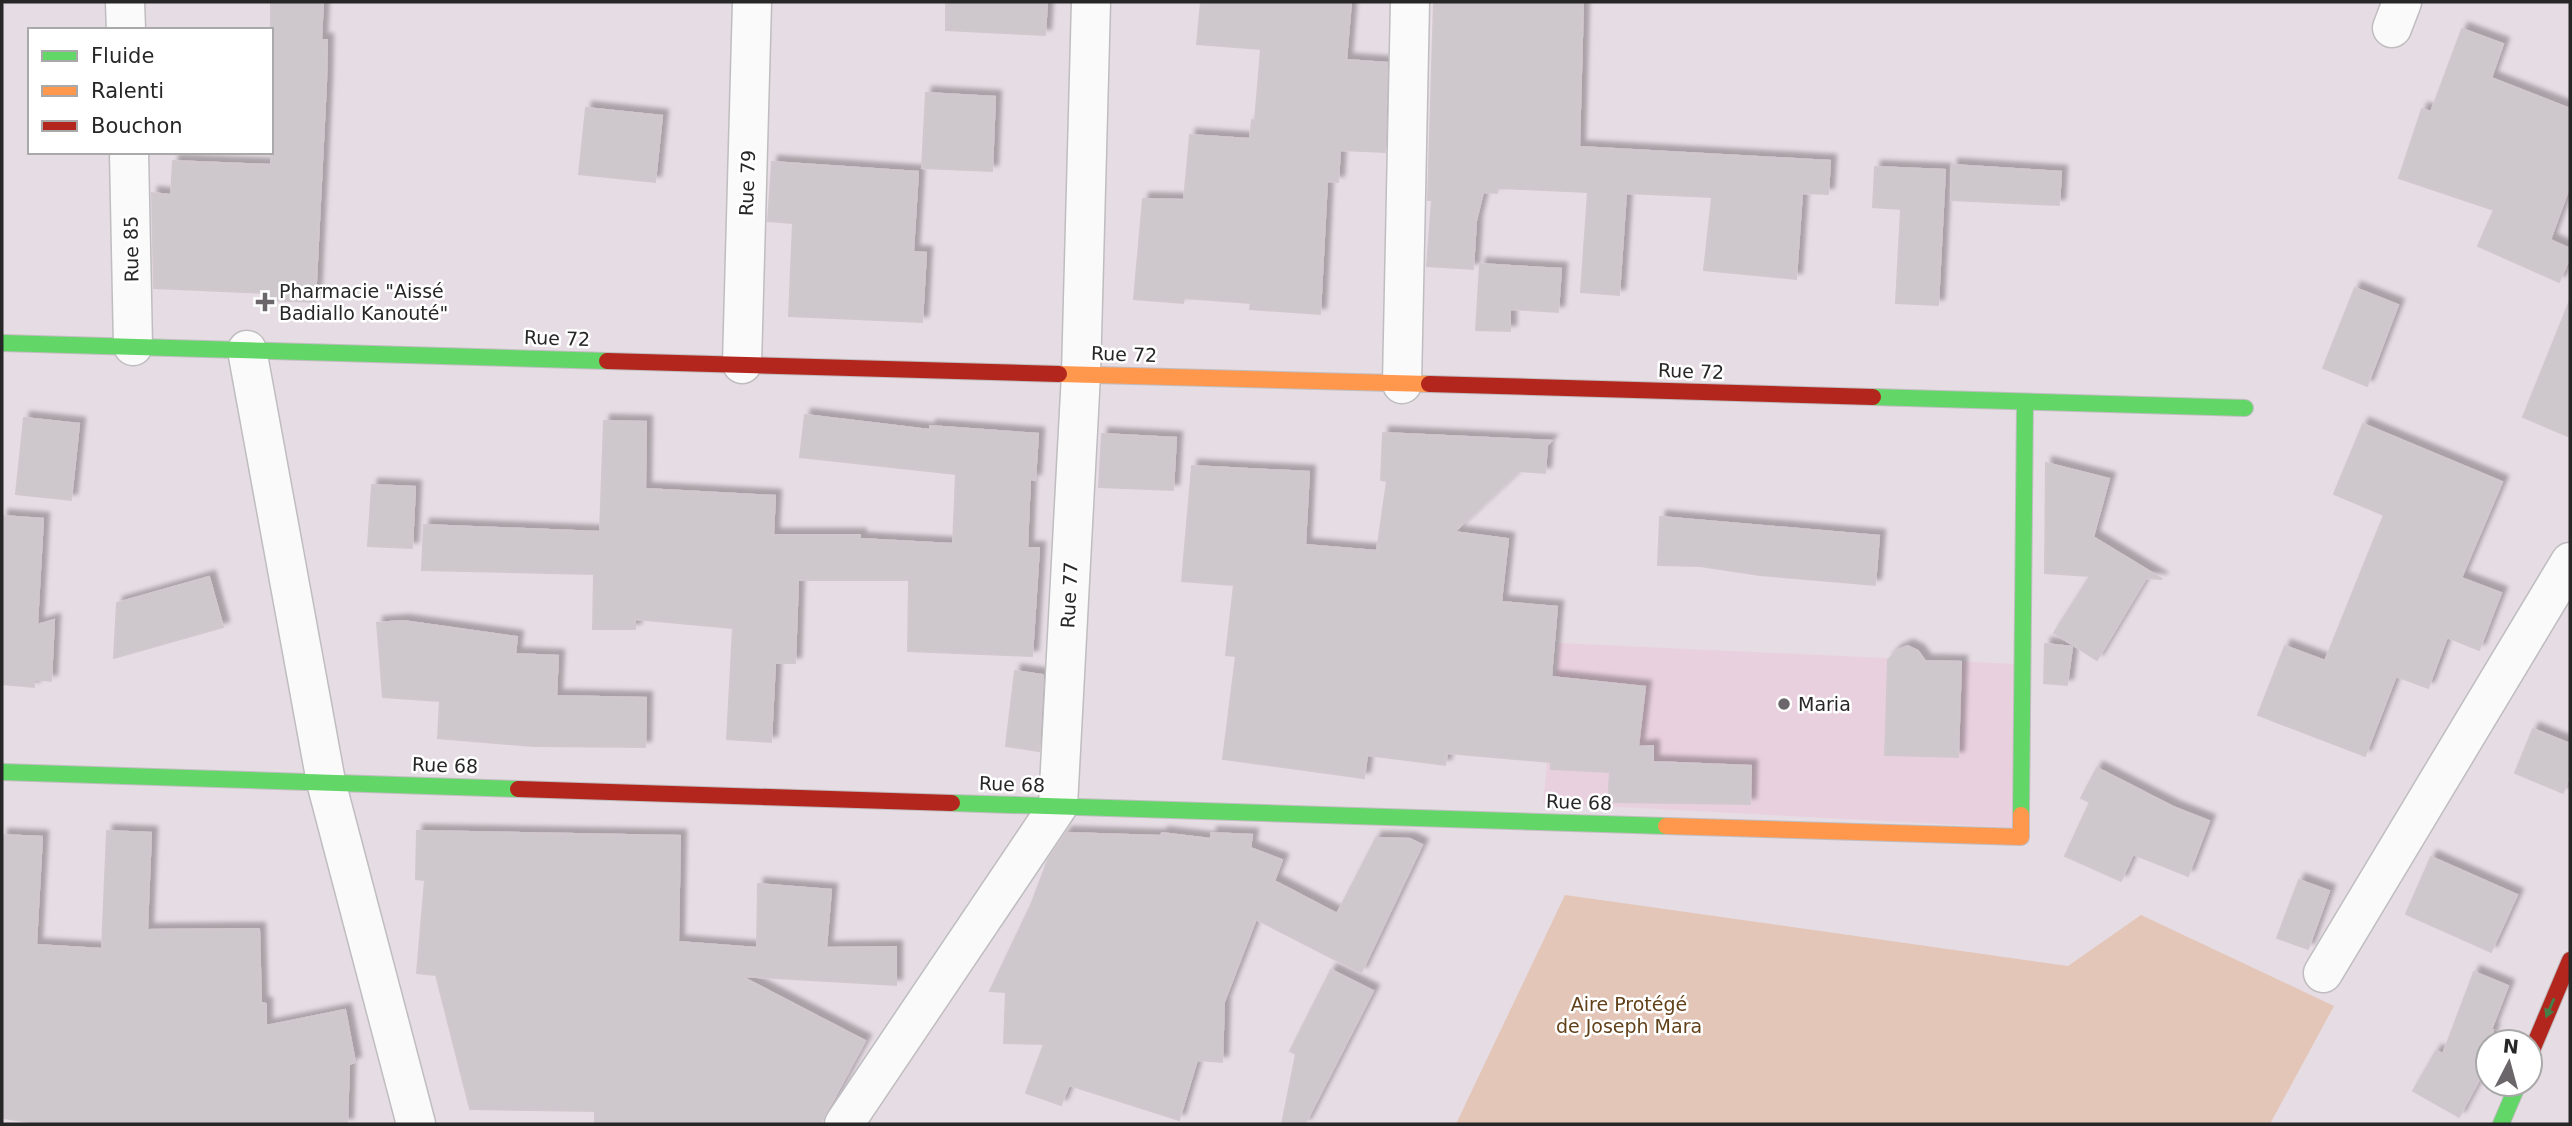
<svg xmlns="http://www.w3.org/2000/svg" width="2572" height="1126" font-family="'DejaVu Sans',sans-serif">
	<defs>
		<filter id="shadow"><feDropShadow dx="6" dy="-6" stdDeviation="2" flood-color="#0004"/></filter>
	</defs>
	<rect width="100%" height="100%" fill="#e6dce3"/>
	<path fill="#e9d0df" d="M1559,643L2016,664V828L1543,803Z"/>
	<path fill="#e3c6b8" d="M1565,895L2068,966L2141,915L2334,1006L2270,1124H1456Z"/>
	<g fill="#cec7cb" stroke="#d1c8ce" stroke-width="2" filter="url(#shadow)">
		<path d="M271,2H323L321,40H327L326,83L315,302L266,300L267,293L154,288L152,193L171,195L173,161L271,165Z"/>
		<path d="M946,2H1047L1045,35L946,30Z"/>
		<path d="M1201,2H1351L1346,60L1387,63L1385,152L1340,150L1338,182L1327,181L1320,314L1250,309L1251,303L1184,298L1183,303L1134,299L1143,199L1184,200L1190,135L1250,139L1252,120L1255,121L1261,49L1197,44Z"/>
		<path d="M1434,2H1583L1579,147L1830,161L1828,194L1802,193L1796,279L1704,270L1712,197L1626,193L1619,295L1581,292L1588,192L1498,188L1497,193L1483,192L1476,221L1473,269L1427,266L1432,200H1428Z"/>
		<path d="M2462,29L2503,44L2491,78L2570,109V185L2550,240L2570,249V257L2559,282L2478,246L2494,210L2399,178L2422,109L2431,112Z"/>
		<path d="M926,93L995,97L992,171L922,168Z"/>
		<path d="M586,108L662,116L655,182L579,174Z"/>
		<path d="M772,162L918,172L913,252L926,253L922,322L789,316L793,223L768,221Z"/>
		<path d="M1952,165L2061,172L2059,205L1951,200Z"/>
		<path d="M1875,167L1945,170L1938,305L1896,303L1901,209L1873,207Z"/>
		<path d="M1480,264L1561,269L1558,312L1510,309V331L1476,330Z"/>
		<path d="M2355,288L2398,305L2367,386L2323,368Z"/>
		<path d="M2569,303H2570V437L2523,417Z"/>
		<path d="M805,415L930,430V426L1038,434L1035,480L1030,479L1027,548H1039L1032,656L908,651L909,580H798L795,663H775L771,742L727,739L733,628L635,619V629H593L594,574L422,570L424,525L600,532L604,421L646,422L645,489L775,496L773,535H860V539L953,544L956,474L800,457Z"/>
		<path d="M24,418L79,424L71,500L16,494Z"/>
		<path d="M2363,424L2502,482L2461,578L2501,593L2479,650L2447,637L2428,688L2396,676L2365,756L2258,715L2285,646L2325,661L2384,515L2334,494Z"/>
		<path d="M1383,433L1551,441L1547,445L1545,473L1519,471L1454,532L1508,539L1501,602L1557,607L1551,677L1645,687L1638,747L1653,746V762L1751,766L1750,804L1608,802L1610,772L1551,769V762L1447,753L1445,765L1367,755L1364,778L1223,759L1236,656L1226,655L1234,585L1182,581L1192,466L1309,472L1305,545L1377,551L1387,481L1381,480Z"/>
		<path d="M1102,434L1176,438L1173,490L1099,487Z"/>
		<path d="M2046,463L2109,479L2093,537L2162,579L2146,578L2097,660L2054,633L2090,576L2045,573Z"/>
		<path d="M372,485L415,487L412,548L368,546Z"/>
		<path d="M2,516L43,519L37,625L54,620L51,681L34,679V687L2,684Z"/>
		<path d="M1660,517L1879,536L1875,585L1760,575L1700,566L1658,565Z"/>
		<path d="M209,577L223,627L114,658L117,603Z"/>
		<path d="M403,621L517,637L515,654L558,656L556,696L646,698L645,747L533,746L438,738L440,701L383,697L377,623Z"/>
		<path d="M2045,644L2072,647L2067,685L2044,683Z"/>
		<path d="M1907,646L1918,651L1925,661L1961,662L1958,757L1885,755L1888,660L1896,651Z"/>
		<path d="M1015,671L1043,675L1039,751L1006,746Z"/>
		<path d="M2533,729L2570,744V775L2563,793L2515,773Z"/>
		<path d="M2097,768L2173,807L2209,821L2188,876L2133,854L2121,881L2065,856L2090,802L2081,798Z"/>
		<path d="M107,831L151,833L147,930L259,929L261,1003L266,1004V1026L345,1010L355,1062L349,1064L347,1124H45L2,1118V835L42,837L36,945L102,949Z"/>
		<path d="M417,831L680,836L678,942L757,948L758,884L831,890L826,948L896,947V985L740,976L865,1041L820,1124H595V1111L470,1109L436,975L417,973L425,880L416,879Z"/>
		<path d="M1066,833L1161,836L1162,833L1211,839V833L1252,835L1250,848L1282,860L1274,881L1337,914L1376,838L1410,839L1422,845L1361,973L1256,919L1224,1002L1222,1062L1197,1060L1179,1120L1069,1085L1061,1105L1026,1093L1044,1044L1004,1043L1006,992L990,991L1031,905L1048,860Z"/>
		<path d="M2431,857L2517,895L2491,952L2406,914Z"/>
		<path d="M2299,880L2329,891L2308,949L2277,938Z"/>
		<path d="M1331,970L1373,991L1305,1124H1282L1296,1054L1290,1051Z"/>
		<path d="M2474,972L2508,986L2491,1030H2493L2478,1075L2481,1076L2459,1117L2413,1091L2436,1051L2443,1054Z"/>
	</g>
	<g fill="none" stroke-linecap="round" stroke-linejoin="round">
		<defs>
			<g id="street">
				<path d="M125,2L126,30"/>
				<path d="M2392,28L2402,2"/>
				<path d="M129,152L133,346"/>
				<path d="M247,350L326,782L416,1124"/>
				<path d="M742,364L752,2"/>
				<path d="M1402,384L1410,2"/>
				<path d="M2323,973L2570,562"/>
				<path d="M844,1124L1058,806L1081,374L1091,2"/>
			</g>
			<g id="fast">
				<path d="M2,343L607,361"/>
				<path d="M1873,397L2245,408"/>
				<path d="M2,772L518,789"/>
				<path d="M952,803L1666,826"/>
				<path d="M2021,815L2025,402"/>
				<path d="M2501,1124L2518,1084"/>
			</g>
			<g id="slow">
				<path d="M1059,374L1429,384"/>
				<path d="M1666,826L2021,837V815"/>
			</g>
			<g id="jam">
				<path d="M607,361L1059,374"/>
				<path d="M1429,384L1873,397"/>
				<path d="M518,789L952,803"/>
				<path d="M2530,1055L2570,960"/>
			</g>
		</defs>
		<use href="#street" stroke="#bfbdbf" stroke-width="41"/>
		<use href="#fast" stroke="#bfbdbf" stroke-width="18"/>
		<use href="#slow" stroke="#bfbdbf" stroke-width="18"/>
		<use href="#jam" stroke="#bfbdbf" stroke-width="18"/>
		<use href="#street" stroke="#fbfafb" stroke-width="38"/>
		<use href="#fast" stroke="#63d668" stroke-width="16"/>
		<use href="#slow" stroke="#ff974d" stroke-width="16"/>
		<use href="#jam" stroke="#b3261e" stroke-width="16"/>
	</g>
	<defs><path id="oneway-solid" d="M-6-.8H1V-3.2L6.5 0L1 3.2V.8H-6Z" transform="scale(1.75)"/></defs>
	<use fill="#457e48" href="#oneway-solid" transform="translate(2550 1008) rotate(113)"/>
	<g fill="#6a6669" stroke="#fff" stroke-width="2.5">
		<path d="M261.5 291.5h7v7h7v7h-7v7h-7v-7h-7v-7h7z"/>
		<circle cx="1784" cy="704" r="7"/>
	</g>
	<g text-anchor="middle" stroke-width="5" stroke-linejoin="round" paint-order="stroke">
		<g font-size="19" fill="#272727" stroke="#fff">
			<text transform="translate(747 183) rotate(-88)" y="7">Rue 79</text>
			<text transform="translate(131 249) rotate(-91)" y="7">Rue 85</text>
			<text transform="translate(557 338) rotate(2)" y="7">Rue 72</text>
			<text transform="translate(1124 354) rotate(2)" y="7">Rue 72</text>
			<text transform="translate(1691 371) rotate(2)" y="7">Rue 72</text>
			<text transform="translate(1069 595) rotate(-87)" y="7">Rue 77</text>
			<text transform="translate(445 765) rotate(2)" y="7">Rue 68</text>
			<text transform="translate(1012 784) rotate(2)" y="7">Rue 68</text>
			<text transform="translate(1579 802) rotate(2)" y="7">Rue 68</text>
		</g>
		<g font-size="19" fill="#272727" stroke="#fff" text-anchor="start">
			<text x="279" y="298">Pharmacie "Aissé<tspan x="279" dy="22">Badiallo Kanouté"</tspan></text>
			<text x="1798" y="711">Maria</text>
		</g>
		<g font-size="19" fill="#624119" stroke="#fff">
			<text x="1629" y="1011">Aire Protégé<tspan x="1629" dy="22">de Joseph Mara</tspan></text>
		</g>
	</g>
	<rect width="2572" height="1126" fill="none" stroke="#272727" stroke-width="7"/>
	<rect x="28" y="28" width="245" height="126" fill="#ffffff" stroke="#a9a9a9" stroke-width="2"/>
	<rect x="42" y="51" width="35" height="10" fill="#63d668" stroke="#a9a9a9" stroke-width="2"/>
	<text x="91" y="63" font-size="21" fill="#272727">Fluide</text>
	<rect x="42" y="86" width="35" height="10" fill="#ff974d" stroke="#a9a9a9" stroke-width="2"/>
	<text x="91" y="98" font-size="21" fill="#272727">Ralenti</text>
	<rect x="42" y="121" width="35" height="10" fill="#b3261e" stroke="#a9a9a9" stroke-width="2"/>
	<text x="91" y="133" font-size="21" fill="#272727">Bouchon</text>
	<g transform="translate(2509 1063) rotate(6)"><circle r="33" fill="#ffffff" stroke="#a9a9a9" stroke-width="2"/>
	<path d="M0-5L12 26L0 18L-12 26Z" fill="#6a6669"/>
	<text y="-10" font-size="19" font-weight="bold" text-anchor="middle" fill="#272727">N</text>
	</g>
</svg>
